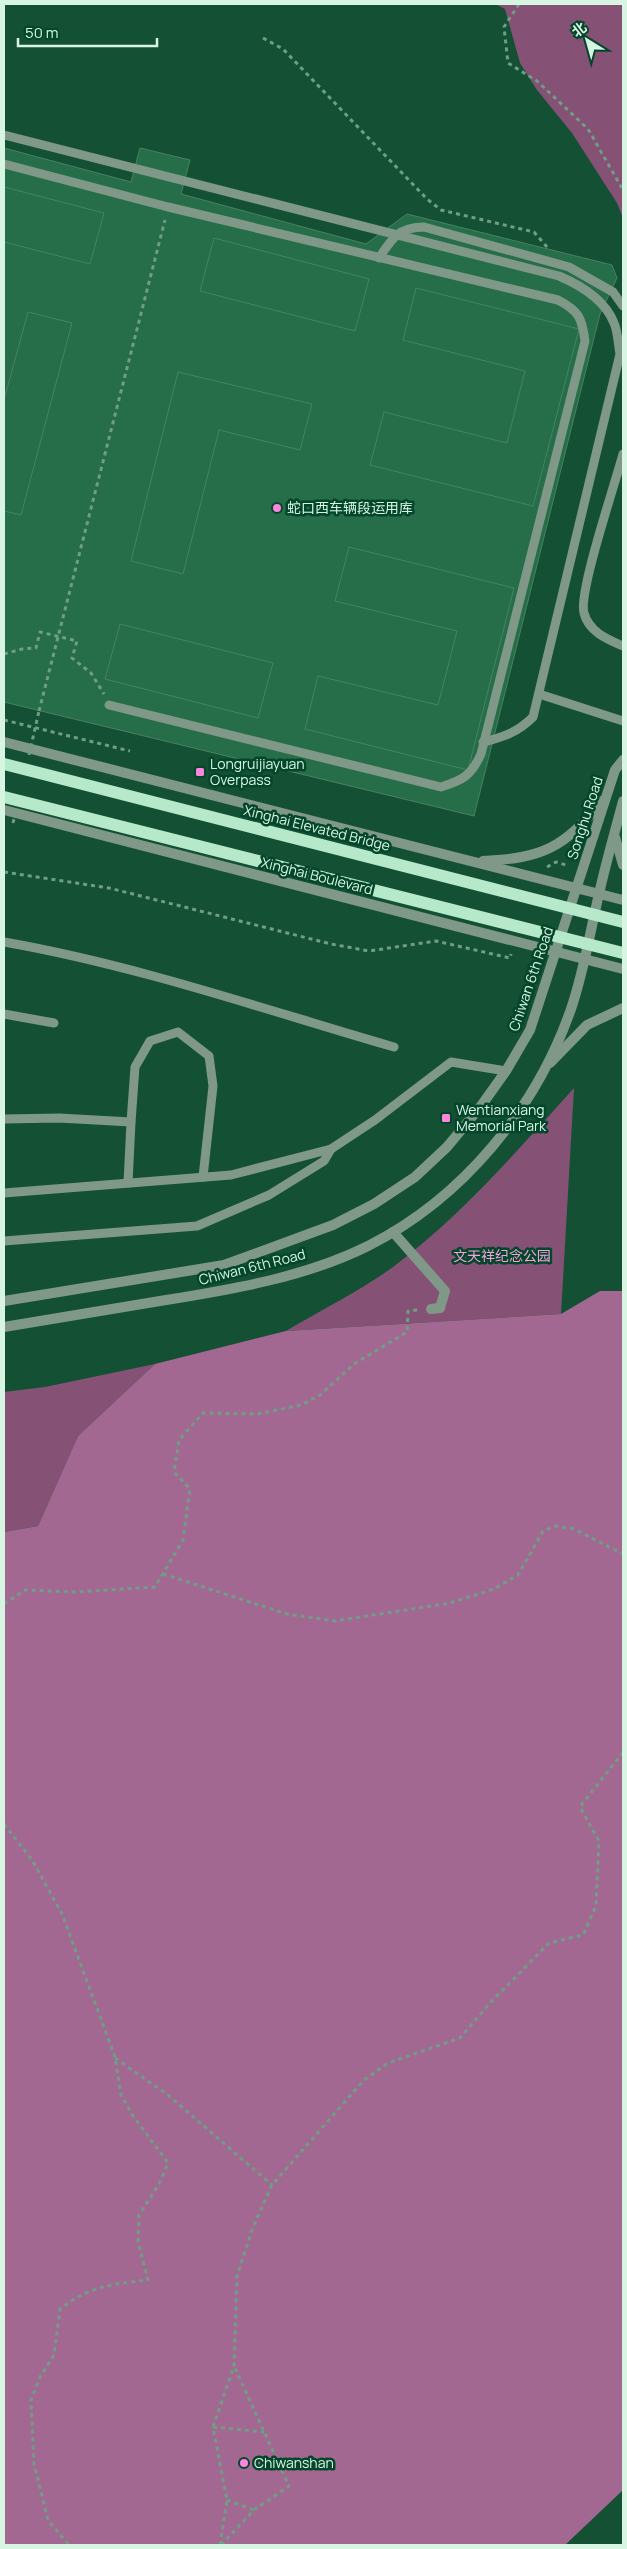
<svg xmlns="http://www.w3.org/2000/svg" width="627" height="2549" font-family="Manrope,'Noto Sans SC',sans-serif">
	<rect width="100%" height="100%" fill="#145134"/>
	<g fill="#855276">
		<path d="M495,4H623V218L617,203L572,133L537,90L520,63L505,9Z"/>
		<path d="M574,1088L561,1314L286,1331C321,1310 360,1291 393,1267C461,1216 517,1151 574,1088Z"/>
		<path d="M155,1364L78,1436L38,1526L4,1532V1392L45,1387Z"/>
	</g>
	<path fill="#a36892" d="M600,1291H623V2490L565,2545H4V1532L38,1526L78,1436L155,1364L286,1331L561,1314Z"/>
	<g fill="#256e49" stroke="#488262">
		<path d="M4,148L131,182L140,148L190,160L181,194L366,244L407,214L612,265L617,278L600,314L474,816L4,702Z"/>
		<path d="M4,187L104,213L90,264L4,242Z"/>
		<path d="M214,238L369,279L355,331L200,291Z"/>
		<path d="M416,288L579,329L533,506L370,465L384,412L507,443L525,371L403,340Z"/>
		<path d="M28,312L72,323L21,515L4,511V400Z"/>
		<path d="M178,372L312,404L300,450L219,430L183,574L131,561Z"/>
		<path d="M349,547L514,588L468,770L305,729L318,676L438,705L457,631L335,601Z"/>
		<path d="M120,624L273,663L258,718L105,679Z"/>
	</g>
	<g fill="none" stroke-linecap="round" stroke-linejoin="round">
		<g stroke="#6f9d85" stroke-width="3" stroke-dasharray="4 4" stroke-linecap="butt">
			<path d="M519,4L504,27L508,63L537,81L588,129L623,190"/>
			<path d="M263,38L283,49L427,199L441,210L534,232L547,247"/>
			<path d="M4,654L22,649L36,648L40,632L77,641L72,658L91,673L104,694"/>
			<path d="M39,711L165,220"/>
			<path d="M4,720L130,751"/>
			<path d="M547,867L556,862L569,866"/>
			<path d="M4,872L109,888L331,944L369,951L436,941L510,958L511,954"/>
			<path d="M163,1574L287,1614L335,1621L450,1603L494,1589L518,1575L543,1531L556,1526L574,1529L623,1554"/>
			<path d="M4,1604L25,1590L74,1592L155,1587L183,1540L190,1489L174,1472L179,1440L203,1413L258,1414L301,1405L320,1395L354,1364L407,1332L408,1311L418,1310"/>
			<path d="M4,1824L32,1860L62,1914L115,2057L121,2095L133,2116L168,2163L159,2184L139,2215L138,2242L148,2280C111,2284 90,2286 60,2309L54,2355L40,2377L31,2400L34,2464L48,2520L69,2545"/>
			<path d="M115,2058L168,2095L272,2185"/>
			<path d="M213,2427L264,2432"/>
			<path d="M227,2500L254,2510"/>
			<path d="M220,2545L227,2500L213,2427L234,2366L237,2276L253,2227L272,2185L364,2080L388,2063L460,2038L489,2004L549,1943L583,1935L596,1906L599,1841L580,1807L623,1752"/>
			<path d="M221,2545L254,2510L289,2486L234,2366"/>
		</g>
		<g stroke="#7f9888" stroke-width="9">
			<path d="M4,135L559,276C580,285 605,300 614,323C618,332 618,344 620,354L533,717C518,732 504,737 483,742"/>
			<path d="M4,164L168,207L558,300C579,311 582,318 585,341L481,754C471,776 463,780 441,787L109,705"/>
			<path d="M623,454C616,481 578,593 584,613C589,632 607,639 623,646"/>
			<path d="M539,694L623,721"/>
			<path d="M4,942C136,965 266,1010 394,1047"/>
			<path d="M4,1014L54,1023"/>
			<path d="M4,1119L59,1118L131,1122L135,1067L150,1041L178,1032L209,1056L213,1086L203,1177"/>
			<path d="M128,1183L131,1122"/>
			<path d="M4,1193L231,1175L331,1149L375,1120L451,1062L506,1071"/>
			<path d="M4,1241L197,1226L269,1195L324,1161L331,1149"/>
		</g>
		<path stroke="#7f9888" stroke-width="10" d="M393,1232L445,1291L440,1308L431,1309"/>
		<g stroke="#7f9888" stroke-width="10">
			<path d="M4,742L623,900"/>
			<path d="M4,810L623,969"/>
			<path d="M615,837L623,865"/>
			<path d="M483,861C543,858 564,848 602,801"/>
			<path d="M550,1063L587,1025L623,1008"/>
			<path d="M4,1301L224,1265L333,1225L374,1204L415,1177L447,1147L481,1106L506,1071L530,1030L615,770L623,760"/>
			<path d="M4,1327C58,1318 112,1309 166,1300C234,1289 306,1277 368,1246C463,1198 536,1109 571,1009C584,971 590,932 599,894C606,862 615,832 623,801"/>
		</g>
		<g stroke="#6f9d85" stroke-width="3" stroke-dasharray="4 4" stroke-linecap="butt">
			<path d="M29,755L39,711"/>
			<path d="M13,823L15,814"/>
		</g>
		<path stroke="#7f9888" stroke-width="9" d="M379,258C392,238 399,227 424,227L569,267L613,292L623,306"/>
		<g stroke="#b6e9ca" stroke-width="12">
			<path d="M4,764L623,922"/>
			<path d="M4,797L623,953"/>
		</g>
	</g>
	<g fill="#fe85df" stroke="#03462a" stroke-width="2">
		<circle cx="277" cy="508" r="5"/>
		<rect x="195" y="767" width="10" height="10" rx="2.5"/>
		<rect x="441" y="1113" width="10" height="10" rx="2.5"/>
		<circle cx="244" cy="2463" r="5"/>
	</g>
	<g text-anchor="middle" stroke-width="5" stroke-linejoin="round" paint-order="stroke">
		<g font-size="14" fill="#d8f5e3" stroke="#03462a" text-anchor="start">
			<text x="287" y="513">蛇口西车辆段运用库</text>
			<text x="210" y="769">Longruijiayuan<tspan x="210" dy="16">Overpass</tspan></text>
			<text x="456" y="1115">Wentianxiang<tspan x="456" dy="16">Memorial Park</tspan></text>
			<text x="254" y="2468">Chiwanshan</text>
		</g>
		<g font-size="14" fill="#d8f5e3" stroke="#03462a">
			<text transform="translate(585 818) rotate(-72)" y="5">Songhu Road</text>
			<text transform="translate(317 828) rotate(14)" y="5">Xinghai Elevated Bridge</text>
			<text transform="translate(317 876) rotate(14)" y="5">Xinghai Boulevard</text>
			<text transform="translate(531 979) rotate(-71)" y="5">Chiwan 6th Road</text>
			<text transform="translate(252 1267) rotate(-14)" y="5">Chiwan 6th Road</text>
		</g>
		<g font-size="14" fill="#f4a1dc" stroke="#03462a">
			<text x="502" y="1261">文天祥纪念公园</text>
		</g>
	</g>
	<rect width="627" height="2549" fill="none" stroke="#d8f5e3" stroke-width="10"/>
	<g transform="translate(587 40) rotate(323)" stroke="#03462a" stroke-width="4" paint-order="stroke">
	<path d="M0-4L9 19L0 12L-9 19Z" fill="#d8f5e3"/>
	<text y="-8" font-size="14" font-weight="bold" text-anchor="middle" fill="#d8f5e3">北</text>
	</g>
	<path d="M18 38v8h139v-8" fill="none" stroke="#d8f5e3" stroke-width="2.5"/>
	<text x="25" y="38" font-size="15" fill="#d8f5e3" stroke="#03462a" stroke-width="4" paint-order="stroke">50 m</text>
</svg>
